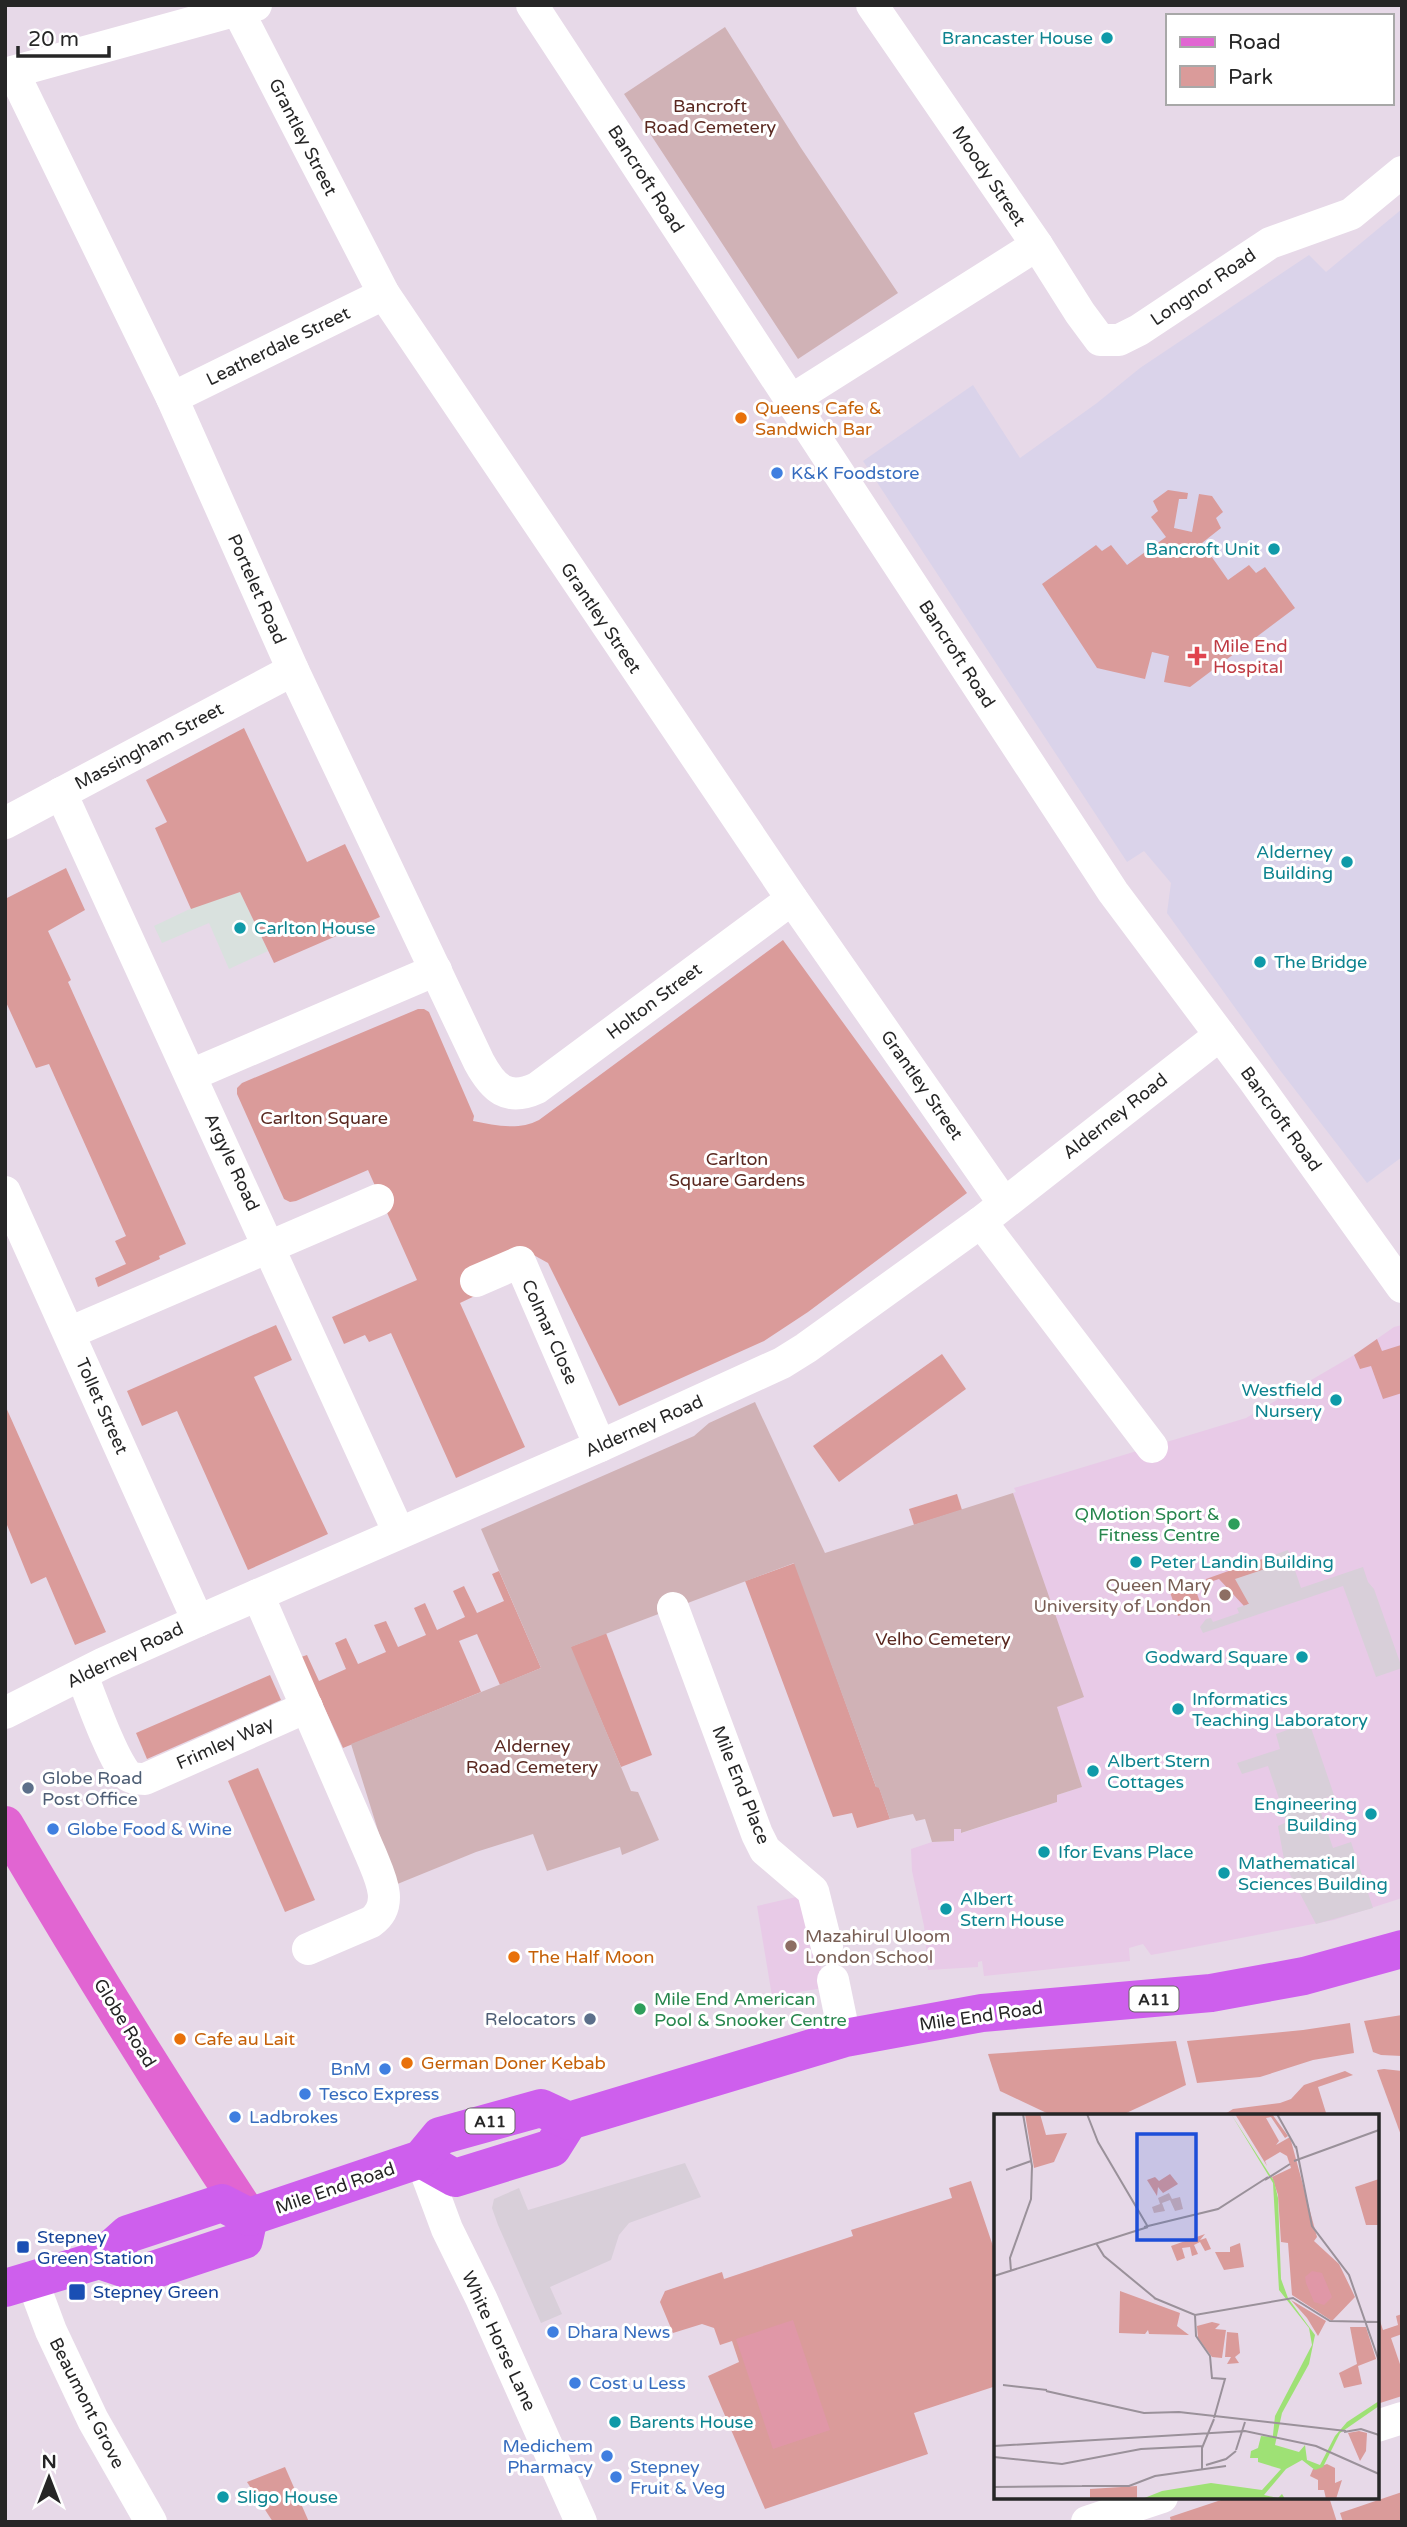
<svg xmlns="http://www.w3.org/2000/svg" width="1407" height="2527" font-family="'Varela Round',sans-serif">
	<rect width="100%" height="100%" fill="#e7d9e8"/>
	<path fill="#d9e1de" d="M240,892L268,951L229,969L209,923L162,943L154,926L196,906Z"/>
	<g fill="#e8cae7">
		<path d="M1402,1325V1898L1334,1920L1184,1949L1151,1955L1143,1944L1129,1948L1130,1961L984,1976L982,1961L978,1962V1967L928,1970L924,1926L912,1871L911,1849L932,1842L953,1841L954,1829H961L962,1833L1057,1802V1795L1082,1787L1056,1707L1083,1697L1013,1493L1016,1492L1014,1488L1246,1418L1354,1355L1394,1327Z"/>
		<path d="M805,1895L818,1949L824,1988L772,1996L757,1906Z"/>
	</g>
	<path fill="#dad3ea" d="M1402,209V1157L1367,1183L1279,1069L1167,913L1171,883L1144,851L1127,862L863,461L973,385L1020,458L1097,403L1140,368L1309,255L1326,272Z"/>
	<g fill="#da9b9a">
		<path d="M1168,490L1188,493L1187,499H1179L1174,528L1192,532L1199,494L1212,496L1223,512L1216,518L1221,528L1202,543L1228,580L1249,565L1256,573L1265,567L1295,608L1190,687L1164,682L1169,656L1152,652L1145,679L1097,668L1042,584L1096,545L1102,551L1111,545L1127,565L1166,537L1151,517L1158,511L1153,501Z"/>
		<path d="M244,728L307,862L345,844L380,917L274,963L240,892L191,909L155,828L167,822L146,780Z"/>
		<path d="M66,868L85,910L48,931L71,980L68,982L186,1244L159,1256L160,1259L98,1287L95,1278L126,1264L115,1241L126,1236L49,1064L36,1068L5,1000V899Z"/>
		<path d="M783,940L967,1193L808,1312L764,1341L619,1406L548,1263L521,1248L481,1293L460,1303L525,1447L456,1478L391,1333L369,1342L365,1335L344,1344L332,1317L417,1280L368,1170L296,1201L290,1202L284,1199L237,1094V1088L242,1083L418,1009H424L429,1012L474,1116L473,1121C495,1125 518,1131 539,1120Z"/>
		<path d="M276,1325L292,1360L254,1377L328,1534L248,1570L177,1411L142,1426L127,1391Z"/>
		<path d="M1377,1339L1382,1351L1401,1345L1402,1348V1393L1383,1399L1371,1366L1360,1369L1354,1355Z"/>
		<path d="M942,1354L966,1389L839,1482L813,1446Z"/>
		<path d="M5,1405L106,1632L75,1645L46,1577L31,1584L5,1520Z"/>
		<path d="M957,1494L962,1510L914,1525L909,1509Z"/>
		<path d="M1265,1558L1268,1568L1249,1604L1244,1606L1219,1579L1207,1583L1206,1579Z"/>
		<path d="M795,1563L876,1787H879L890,1819L857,1828L852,1813L833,1817L745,1581Z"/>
		<path d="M499,1571L541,1668L500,1685L477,1634L459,1641L481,1692L343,1748L301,1657L307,1655L319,1681L346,1669L335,1643L346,1638L358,1664L386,1652L374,1625L386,1621L398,1647L426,1635L414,1608L425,1603L437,1630L465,1617L453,1591L464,1586L477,1613L504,1601L492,1574Z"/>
		<path d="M1198,1582L1199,1586L1195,1588L1202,1608L1178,1616L1170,1592Z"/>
		<path d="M606,1633L652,1755L621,1767L570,1647Z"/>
		<path d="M270,1675L281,1700L147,1759L136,1733Z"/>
		<path d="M258,1768L315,1900L285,1912L228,1781Z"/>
		<path d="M1402,2015V2056L1381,2055L1373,2052L1364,2021Z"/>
		<path d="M1350,2023L1354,2053L1313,2060L1260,2077L1197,2083L1187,2041L1303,2030Z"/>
		<path d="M1176,2041L1186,2085L1120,2116H1053L1000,2091L988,2054Z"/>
		<path d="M1384,2069L1402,2071V2138L1377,2070Z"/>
		<path d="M1345,2071L1353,2075L1318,2087L1327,2116H1222L1233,2109L1280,2103L1291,2099L1304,2085Z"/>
		<path d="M971,2181L996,2255V2386L914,2413L928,2454L765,2509L708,2376L739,2362L732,2341L720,2345L714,2328L702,2324L673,2333L660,2302L665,2291L722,2272L724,2279L853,2236L851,2230L952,2198L949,2188Z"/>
		<path d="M1402,2314V2334L1391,2338L1402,2370V2396L1377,2404V2322L1380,2321L1383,2330L1398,2325L1396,2316Z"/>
		<path d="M285,2467L309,2522H273L247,2482Z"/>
		<path d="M1402,2492V2522H1343L1340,2513Z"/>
		<path d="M1230,2497H1329L1337,2522H1171L1170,2517Z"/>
	</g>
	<g fill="#d0b2b6">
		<path d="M725,27L801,148L898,293L798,359L624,94Z"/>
		<path d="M755,1402L825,1553L1013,1493L1084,1697L1057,1707L1082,1787L1057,1795V1802L961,1833V1829H954V1841L932,1842L925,1819L916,1821L913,1814L890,1819L879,1788L876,1787L794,1563L571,1647L631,1791L638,1792L659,1840L622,1855L620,1847L547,1871L533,1834L476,1852L395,1885L351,1744L541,1668L481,1529L694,1436L709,1423Z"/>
	</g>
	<path fill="#e097a7" d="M793,2320L830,2430L773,2449L736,2339Z"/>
	<g fill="#d8cfd9">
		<path d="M1288,1550L1301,1588L1363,1567L1368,1582L1374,1589L1402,1668L1376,1677L1343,1586L1203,1633L1200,1627L1206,1619L1211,1618L1213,1622L1239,1613L1237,1608L1249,1604L1235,1579L1268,1568L1265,1558Z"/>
		<path d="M1309,1722L1334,1795L1317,1801L1333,1848L1351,1842L1373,1908L1316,1924L1285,1865L1278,1826L1287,1822L1268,1766L1242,1774L1237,1763L1280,1749L1276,1734Z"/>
		<path d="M685,2163L701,2197L629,2223L619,2235L611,2260L550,2287L562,2314L541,2323L498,2225L492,2208L494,2199L519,2188L528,2210Z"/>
	</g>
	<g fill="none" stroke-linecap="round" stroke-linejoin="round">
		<g stroke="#fff" stroke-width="32">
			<path d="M532,5L1113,892L1253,1079L1402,1287"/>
			<path d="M238,11L384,294L792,899L1003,1202"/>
			<path d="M13,72L172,398L293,670L479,1062C493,1088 507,1102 537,1088L792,899"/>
			<path d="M5,74L256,5"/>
			<path d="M1037,245L1080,313L1100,340H1119L1139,330L1270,243L1351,214L1402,172"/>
			<path d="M172,398L384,294"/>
			<path d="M790,401L1037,245L872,5"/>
			<path d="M61,793L399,1533"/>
			<path d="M5,823L293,670"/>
			<path d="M191,1075L436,970"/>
			<path d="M5,1192L198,1621"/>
			<path d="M981,1222L1152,1447"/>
			<path d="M476,1281L520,1262L600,1446"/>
			<path d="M69,1333L378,1200"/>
			<path d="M258,1595L371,1855C380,1877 395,1905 371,1922L308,1949"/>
			<path d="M673,1608L757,1834L765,1850L813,1891L827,1947"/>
			<path d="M82,1675C89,1693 116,1769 129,1776C133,1779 140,1779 145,1779L307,1707"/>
			<path d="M5,1713L104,1663L198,1621L600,1446L782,1363L806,1348L981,1222L1220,1035"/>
			<path d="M833,1980L845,2038"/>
			<path d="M421,2159L447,2229L481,2298L581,2522"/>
			<path d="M32,2280L51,2331L93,2420L151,2522"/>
			<path d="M1377,2426L1402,2418"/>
			<path d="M1087,2522L1162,2497"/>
		</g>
		<path stroke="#e165d2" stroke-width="38" d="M5,1825C83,1958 164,2089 249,2217"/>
		<g stroke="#ce5fed" stroke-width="38">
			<path d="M421,2159L455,2178L552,2148L569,2121"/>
			<path d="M99,2260L141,2274L244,2240L249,2217"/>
			<path d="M5,2288L99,2260L128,2234L222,2203L249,2217L421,2159L440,2136L541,2108L569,2121L845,2038L982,2013L1211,1993L1304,1976L1402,1949"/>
		</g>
	</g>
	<g fill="#0f9aa8" stroke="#fff" stroke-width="2.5">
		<circle cx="1107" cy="38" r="7"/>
		<circle cx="1274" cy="549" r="7"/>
		<circle cx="1347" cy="862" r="7"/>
		<circle cx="240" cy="928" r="7"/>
		<circle cx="1260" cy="962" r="7"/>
		<circle cx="1336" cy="1400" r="7"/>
		<circle cx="1136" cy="1562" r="7"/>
		<circle cx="1302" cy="1657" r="7"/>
		<circle cx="1178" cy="1709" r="7"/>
		<circle cx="1093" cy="1771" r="7"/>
		<circle cx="1371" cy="1814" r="7"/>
		<circle cx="1044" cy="1852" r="7"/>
		<circle cx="1224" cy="1873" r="7"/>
		<circle cx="946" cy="1909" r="7"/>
		<circle cx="615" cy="2422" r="7"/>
		<circle cx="223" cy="2497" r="7"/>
	</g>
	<g fill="#e8710a" stroke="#fff" stroke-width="2.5">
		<circle cx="741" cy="418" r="7"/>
		<circle cx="514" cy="1957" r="7"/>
		<circle cx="180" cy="2039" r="7"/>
		<circle cx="407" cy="2063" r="7"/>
	</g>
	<g fill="#3f7fe0" stroke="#fff" stroke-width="2.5">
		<circle cx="777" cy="473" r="7"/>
		<circle cx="53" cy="1829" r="7"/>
		<circle cx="385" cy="2069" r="7"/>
		<circle cx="305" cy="2094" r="7"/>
		<circle cx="235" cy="2117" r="7"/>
		<circle cx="553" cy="2332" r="7"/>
		<circle cx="575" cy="2383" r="7"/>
		<circle cx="607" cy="2456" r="7"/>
		<circle cx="616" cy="2477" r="7"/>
	</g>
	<path fill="#e0444e" stroke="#fff" stroke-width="2.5" d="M1193.5 645.5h7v7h7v7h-7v7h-7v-7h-7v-7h7z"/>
	<g fill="#2e9e5b" stroke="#fff" stroke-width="2.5">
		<circle cx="1234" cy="1524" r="7"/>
		<circle cx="640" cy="2009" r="7"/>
	</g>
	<g fill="#8d6e63" stroke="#fff" stroke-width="2.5">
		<circle cx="1225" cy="1595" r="7"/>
		<circle cx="791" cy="1946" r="7"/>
	</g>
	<g fill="#5c6f8a" stroke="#fff" stroke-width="2.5">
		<circle cx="28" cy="1788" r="7"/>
		<circle cx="590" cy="2019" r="7"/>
	</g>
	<g fill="#1a4fb4" stroke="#fff" stroke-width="2.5">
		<rect x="16" y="2240" width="14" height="14" rx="3.5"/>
		<rect x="68" y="2283" width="18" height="18" rx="3.5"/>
	</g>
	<g text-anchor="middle" stroke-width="6" stroke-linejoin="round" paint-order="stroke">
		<g fill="#fff" stroke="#676767" stroke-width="2">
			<rect x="1129.5" y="1986.5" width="49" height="25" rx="5"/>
			<rect x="465.5" y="2108.5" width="49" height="25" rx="5"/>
		</g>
		<g font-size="16" font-weight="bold" fill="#262626">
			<text x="1154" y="2005">A11</text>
			<text x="490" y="2127">A11</text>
		</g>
		<g font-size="18" fill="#0d838f" stroke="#fff" text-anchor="start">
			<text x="1093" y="44" text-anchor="end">Brancaster House</text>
			<text x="1260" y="555" text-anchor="end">Bancroft Unit</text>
			<text x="1333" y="858" text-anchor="end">Alderney<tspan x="1333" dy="21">Building</tspan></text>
			<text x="254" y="934">Carlton House</text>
			<text x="1274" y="968">The Bridge</text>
			<text x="1322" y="1396" text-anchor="end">Westfield<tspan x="1322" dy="21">Nursery</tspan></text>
			<text x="1150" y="1568">Peter Landin Building</text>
			<text x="1288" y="1663" text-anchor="end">Godward Square</text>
			<text x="1192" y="1705">Informatics<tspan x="1192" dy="21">Teaching Laboratory</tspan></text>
			<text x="1107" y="1767">Albert Stern<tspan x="1107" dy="21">Cottages</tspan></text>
			<text x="1357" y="1810" text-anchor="end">Engineering<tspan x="1357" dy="21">Building</tspan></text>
			<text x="1058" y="1858">Ifor Evans Place</text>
			<text x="1238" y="1869">Mathematical<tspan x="1238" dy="21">Sciences Building</tspan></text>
			<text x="960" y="1905">Albert<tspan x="960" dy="21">Stern House</tspan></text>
			<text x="629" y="2428">Barents House</text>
			<text x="237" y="2503">Sligo House</text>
		</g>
		<g font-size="18" fill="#5a2820" stroke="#fff">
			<text x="710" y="112">Bancroft<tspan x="710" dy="21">Road Cemetery</tspan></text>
			<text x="324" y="1124">Carlton Square</text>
			<text x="737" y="1165">Carlton<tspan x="737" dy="21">Square Gardens</tspan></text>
			<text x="943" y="1645">Velho Cemetery</text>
			<text x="532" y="1752">Alderney<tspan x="532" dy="21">Road Cemetery</tspan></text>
		</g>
		<g font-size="18" fill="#262626" stroke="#fff">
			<text transform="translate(303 137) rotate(63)" y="6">Grantley Street</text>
			<text transform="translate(989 176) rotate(56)" y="6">Moody Street</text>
			<text transform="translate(646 179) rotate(57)" y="6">Bancroft Road</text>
			<text transform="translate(1203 287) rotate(-34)" y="6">Longnor Road</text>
			<text transform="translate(278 346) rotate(-26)" y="6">Leatherdale Street</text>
			<text transform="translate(257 589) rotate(66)" y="6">Portelet Road</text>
			<text transform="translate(601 618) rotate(56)" y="6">Grantley Street</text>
			<text transform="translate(957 654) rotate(57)" y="6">Bancroft Road</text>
			<text transform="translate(149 746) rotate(-28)" y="6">Massingham Street</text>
			<text transform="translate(654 1001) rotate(-37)" y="6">Holton Street</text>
			<text transform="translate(922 1085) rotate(55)" y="6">Grantley Street</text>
			<text transform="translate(1115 1116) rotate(-38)" y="6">Alderney Road</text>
			<text transform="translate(1281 1119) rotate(54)" y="6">Bancroft Road</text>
			<text transform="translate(232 1162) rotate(65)" y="6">Argyle Road</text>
			<text transform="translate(550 1332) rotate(66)" y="6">Colmar Close</text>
			<text transform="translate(102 1406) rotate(66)" y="6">Tollet Street</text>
			<text transform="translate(644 1426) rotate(-24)" y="6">Alderney Road</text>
			<text transform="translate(125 1655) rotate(-26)" y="6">Alderney Road</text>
			<text transform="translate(225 1743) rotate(-24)" y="6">Frimley Way</text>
			<text transform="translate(741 1785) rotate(68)" y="6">Mile End Place</text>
			<text transform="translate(981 2016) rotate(-8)" y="6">Mile End Road</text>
			<text transform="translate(125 2023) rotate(58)" y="6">Globe Road</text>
			<text transform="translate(335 2188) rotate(-19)" y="6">Mile End Road</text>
			<text transform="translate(499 2341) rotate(65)" y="6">White Horse Lane</text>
			<text transform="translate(87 2403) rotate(63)" y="6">Beaumont Grove</text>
		</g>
		<g font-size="18" fill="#c56008" stroke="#fff" text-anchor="start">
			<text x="755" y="414">Queens Cafe &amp;<tspan x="755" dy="21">Sandwich Bar</tspan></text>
			<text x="528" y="1963">The Half Moon</text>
			<text x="194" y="2045">Cafe au Lait</text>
			<text x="421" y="2069">German Doner Kebab</text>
		</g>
		<g font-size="18" fill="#366cbe" stroke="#fff" text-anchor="start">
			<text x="791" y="479">K&amp;K Foodstore</text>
			<text x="67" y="1835">Globe Food &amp; Wine</text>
			<text x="371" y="2075" text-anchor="end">BnM</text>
			<text x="319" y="2100">Tesco Express</text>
			<text x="249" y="2123">Ladbrokes</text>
			<text x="567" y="2338">Dhara News</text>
			<text x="589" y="2389">Cost u Less</text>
			<text x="593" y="2452" text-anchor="end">Medichem<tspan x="593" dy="21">Pharmacy</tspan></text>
			<text x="630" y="2473">Stepney<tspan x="630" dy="21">Fruit &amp; Veg</tspan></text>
		</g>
		<g font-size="18" fill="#be3a42" stroke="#fff" text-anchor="start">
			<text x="1213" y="652">Mile End<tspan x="1213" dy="21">Hospital</tspan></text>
		</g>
		<g font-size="18" fill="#27864d" stroke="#fff" text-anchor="end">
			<text x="1220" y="1520">QMotion Sport &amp;<tspan x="1220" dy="21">Fitness Centre</tspan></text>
			<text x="654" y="2005" text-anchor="start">Mile End American<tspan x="654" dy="21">Pool &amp; Snooker Centre</tspan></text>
		</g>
		<g font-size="18" fill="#785e54" stroke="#fff" text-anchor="end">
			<text x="1211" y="1591">Queen Mary<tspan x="1211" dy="21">University of London</tspan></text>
			<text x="805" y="1942" text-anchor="start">Mazahirul Uloom<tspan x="805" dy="21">London School</tspan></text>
		</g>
		<g font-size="18" fill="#4e5e75" stroke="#fff" text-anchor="start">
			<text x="42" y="1784">Globe Road<tspan x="42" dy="21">Post Office</tspan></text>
			<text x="576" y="2025" text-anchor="end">Relocators</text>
		</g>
		<g font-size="18" fill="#164399" stroke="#fff" text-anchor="start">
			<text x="37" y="2243">Stepney<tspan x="37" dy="21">Green Station</tspan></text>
			<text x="93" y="2298">Stepney Green</text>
		</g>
	</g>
	<g transform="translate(994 2114)">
		<rect width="385" height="385" fill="#e7d9e8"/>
		<path d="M31,0H46L52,21L73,19L60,48L40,54ZM241,0H278L294,22L291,24L277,3L272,4L285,27L282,31L296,23L323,123L320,127L345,150L361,183L338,207L298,181L294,129L287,128L284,81L278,63L297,54L293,42L286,38L271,47L273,52ZM176,60L184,70L169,79L164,73L163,82L153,66L161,63L165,67ZM385,65V111H372L361,73ZM211,120L206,126L212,124L217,135L211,137L206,128L200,131L204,140L198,142L196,133L188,134L191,144L183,147L177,132ZM246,129L250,153L230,156L221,138H236V133ZM126,177L186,199L183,212L195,221L155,220L154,216L151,220L125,219ZM297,186L332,207L324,222L313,204ZM218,208L226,210L221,215L232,216L228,244L218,243L204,224L203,212ZM356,213H372L382,245L364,252L368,270L350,274L345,259L363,250ZM233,218L244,219L246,239L241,243L245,249L233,250L237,243H231ZM365,317L373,319L372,337L366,347L354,319ZM333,350L341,354V369L348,366L342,385H332L330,376H324V366L316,362L319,355ZM143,372V385H96V375Z" fill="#da9b9a"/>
		<path d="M175,79L178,85L186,83L189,95L181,97L176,86L168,89L171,97L160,99L158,93L166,90L164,84Z" fill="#d0b2b6"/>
		<path d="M318,157L328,159L338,183L330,191L320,188L312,169L311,163Z" fill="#e097a7"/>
		<path d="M237,0L280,67L284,84L287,165L294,184L321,221L315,250L288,299L281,331L305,338L311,331L313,346L326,351L341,322L353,308L385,287V292L346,319L329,353L321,356L308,346L292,355L270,381L284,384L288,380L291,385H148L168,377L217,369L268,376L287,355L264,348V344H256L257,337L264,334L267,322L279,323L278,330L281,302L318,231L315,214L285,176L279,69Z" fill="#9ee175"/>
		<path fill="none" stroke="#9a919a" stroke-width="2" d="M93,0L104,28L154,113M283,0L302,34M302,32L318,112L355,161L385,247M300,47L385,16M12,56L37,47M271,66L296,50M150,113L224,95L274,63M102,129L110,142L162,185M17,157L16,144L37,85L38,52L29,0M0,162L154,113M160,184L201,201L299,184L336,207L385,208M201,201L202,222L216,242L218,264L231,265L220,304M9,271L53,276M52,277L150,299L185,298L352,317M350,318L367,315L385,321M0,332L251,317L322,332L385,360M242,336L251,308M0,343L68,350L147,335L209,332M212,351L232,345L242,337M208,356V334L220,305M88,372H135L161,362L232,352M0,373L89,372"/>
		<path fill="#1d4ed8" fill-opacity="0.15" stroke="#1d4ed8" stroke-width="3.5" d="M143,20H202V126H143Z"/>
		<rect width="385" height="385" fill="none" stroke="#262626" stroke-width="3.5"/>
	</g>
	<rect width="1407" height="2527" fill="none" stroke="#262626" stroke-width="14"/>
	<rect x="1166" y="14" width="228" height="91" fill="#ffffff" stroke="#a8a8a8" stroke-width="2"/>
	<rect x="1180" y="37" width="35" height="10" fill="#e165d2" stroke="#a8a8a8" stroke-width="2"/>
	<text x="1228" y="49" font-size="21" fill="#262626">Road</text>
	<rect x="1180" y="66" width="35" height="21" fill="#da9b9a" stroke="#a8a8a8" stroke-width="2"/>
	<text x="1228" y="84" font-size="21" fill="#262626">Park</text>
	<g transform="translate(49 2478)" stroke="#ffffff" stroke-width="5" paint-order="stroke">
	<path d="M0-5L12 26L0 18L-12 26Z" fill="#262626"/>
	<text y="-10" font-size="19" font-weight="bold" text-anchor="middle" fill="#262626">N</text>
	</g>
	<path d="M18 46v10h91v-10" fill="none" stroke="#262626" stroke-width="3.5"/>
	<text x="28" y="46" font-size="21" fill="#262626" stroke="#ffffff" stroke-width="5" paint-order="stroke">20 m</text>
</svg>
